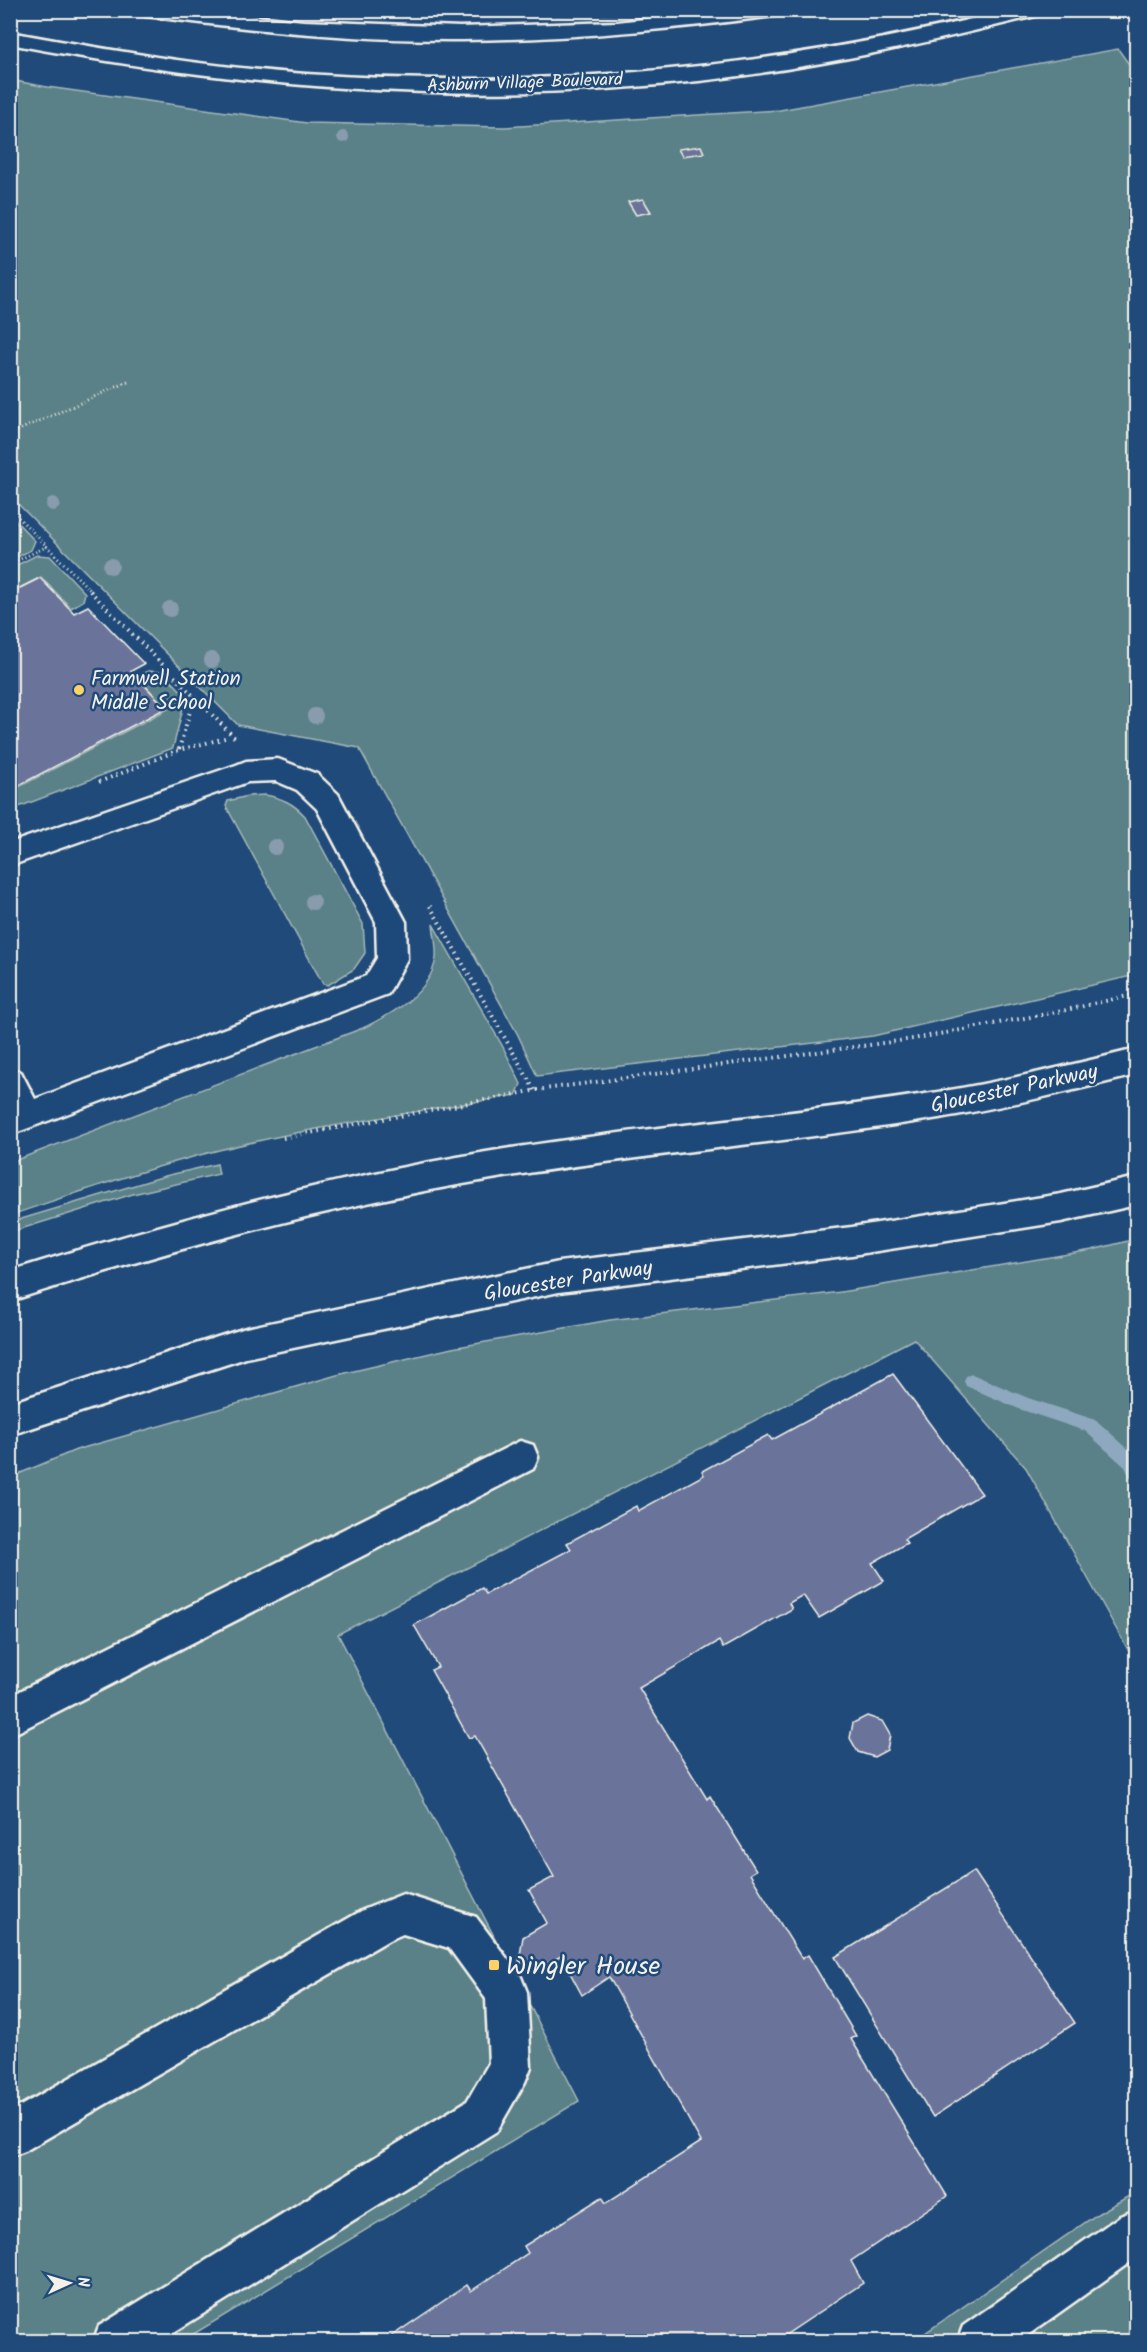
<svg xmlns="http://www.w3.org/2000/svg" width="1147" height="2352" font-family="Kalam,sans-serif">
	<rect width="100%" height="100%" fill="#1f4a7a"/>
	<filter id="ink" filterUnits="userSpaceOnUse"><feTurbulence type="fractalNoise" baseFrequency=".0167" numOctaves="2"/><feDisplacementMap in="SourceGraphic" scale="12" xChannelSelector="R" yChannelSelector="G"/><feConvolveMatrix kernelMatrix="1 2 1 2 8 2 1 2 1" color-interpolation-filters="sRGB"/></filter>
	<g filter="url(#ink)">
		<g fill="#5a8187" stroke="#a7b9b8" stroke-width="1.5">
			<path d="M313,11L706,10V11L503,17L421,16Z"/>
			<path d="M1118,49L1136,74V975L873,1036L537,1076L518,1035L359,748L238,725L11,497L10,80L47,87L307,123L504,127L780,110Z"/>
			<path d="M11,516L35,541L31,550L11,560Z"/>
			<path d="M37,555L50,556L85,593L83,601L71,608L41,577L11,592V568Z"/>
			<path d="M148,671L163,672L186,696L173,748L11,810V791L168,709L137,677Z"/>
			<path d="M265,795C282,798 293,803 305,816L363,924L365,953L354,969L328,985L323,984L226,806L228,801L248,796Z"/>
			<path d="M433,924L503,1047L521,1084L516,1095C417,1112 317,1126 219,1150C148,1168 80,1192 11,1215V1162L363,1028C392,1014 430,994 436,958C437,948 434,934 433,924Z"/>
			<path d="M217,1164L219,1174L133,1194L11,1232V1222L165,1176Z"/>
			<path d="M1136,1239V1664L1026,1468L914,1339L338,1634L579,2101L182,2341L11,2342V1477L76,1450L337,1375L452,1348L610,1320L841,1292L1092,1250Z"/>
			<path d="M1136,2192V2341L912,2342L1099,2213Z"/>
		</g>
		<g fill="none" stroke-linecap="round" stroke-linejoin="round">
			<path fill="#8da8bf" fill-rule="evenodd" d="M972,1374L1028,1398L1096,1420L1136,1456V1479L1130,1477L1125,1467L1085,1431L1019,1409L966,1386L964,1381L966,1376Z"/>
		</g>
		<g fill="#6b739a" stroke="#f4f1e8" stroke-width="1.5">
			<path d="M701,146L704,153L682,156L678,149Z"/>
			<path d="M643,199L651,212L636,215L628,202Z"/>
			<path d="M40,578L74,613L88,606L144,664L131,671L166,708L10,790V593Z"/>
			<path d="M893,1374L982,1494L904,1539L907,1543L872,1563L884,1581L819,1618L803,1595L789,1603L792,1609L723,1648L719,1641L639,1688L707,1799L710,1796L756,1870L750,1874L802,1959L808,1955L856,2036L851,2039L947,2196L851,2261L863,2283L784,2336L787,2342H383L467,2285L471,2291L528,2253L524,2246L602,2197L606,2203L701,2142L609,1977L582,1995L561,1956L535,1970L519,1961L523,1937L547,1923L529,1890L554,1877L475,1736L469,1738L431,1670L438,1667L414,1625L482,1588L486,1594L571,1549L567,1543L636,1506L638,1511L704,1475L702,1471L768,1435L772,1440Z"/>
			<path d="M867,1716L882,1721L890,1735L887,1750L874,1757L858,1752L850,1738L853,1723Z"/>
			<path d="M974,1871L1075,2023L933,2117L835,1957Z"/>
		</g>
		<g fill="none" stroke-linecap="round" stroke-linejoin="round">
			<defs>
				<g id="minor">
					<path d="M278,759L317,774L338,794L406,922L407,959L388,994L10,1135V1068L21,1072L35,1099L366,976L377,958L376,922L317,809L297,790L276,781L248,782L10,866V843L236,765L246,761Z"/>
					<path d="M520,1441L533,1445L538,1457L533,1469L10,1736V1696Z"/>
					<path d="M403,1894L476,1917L521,1977L527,1992L531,2067L525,2082L497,2131L158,2342H93L99,2326L467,2101L489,2063L486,1999L449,1948L403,1934L389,1940L25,2151L10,2157V2112L363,1910Z"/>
					<path d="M1136,2210V2258L1018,2342H957L963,2326L1120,2216Z"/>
				</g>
				<g id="major">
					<path d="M136,10H198L303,21L460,27L617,22L723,10H784L781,14L774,16C670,30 567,39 462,40C356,41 251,30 146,16L139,14Z"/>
					<path d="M1008,10H1046L1043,14C929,43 816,68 699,81C464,107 241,88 10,44V32C108,50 207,67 306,74C545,90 776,69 1008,10Z"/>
					<path d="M1136,1049V1075C1071,1091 1005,1107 939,1118C789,1143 637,1154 486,1180C325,1207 167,1251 10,1301V1271C167,1222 325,1179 486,1152C636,1127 788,1116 938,1092C1005,1081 1071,1065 1136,1049Z"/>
					<path d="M1136,1177V1205L1061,1222L852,1255L559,1292L246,1358L10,1435V1403L246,1328L559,1262L852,1227L1061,1194Z"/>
				</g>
			</defs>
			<use href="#minor" stroke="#f4f1e8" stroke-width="5"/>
			<use href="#major" stroke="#f4f1e8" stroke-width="5"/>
			<g stroke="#f4f1e8" stroke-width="3" stroke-dasharray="1 3" stroke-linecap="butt">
				<path d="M10,434L130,381"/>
				<path d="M10,509L92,592"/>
				<path d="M10,564L48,546"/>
			</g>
			<g stroke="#f4f1e8" stroke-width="4" stroke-dasharray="1.5 4.5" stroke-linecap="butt">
				<path d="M90,591L235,738"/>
				<path d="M179,749L195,694"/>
				<path d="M99,782L179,750L225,738"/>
				<path d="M430,906L535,1091"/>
				<path d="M283,1138L537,1090L913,1039L1062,1011L1136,994"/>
			</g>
			<use href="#minor" fill="#1f4a7a" fill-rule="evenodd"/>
			<use href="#major" fill="#1f4a7a" fill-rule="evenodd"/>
		</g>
		<g fill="#889cae">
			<circle cx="343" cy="137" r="6"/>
			<circle cx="53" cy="504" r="7"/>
			<circle cx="111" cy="566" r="8"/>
			<circle cx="170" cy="609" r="8"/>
			<circle cx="212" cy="660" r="8"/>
			<circle cx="315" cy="716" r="8"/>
			<circle cx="275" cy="847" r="8"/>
			<circle cx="313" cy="902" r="8"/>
		</g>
	</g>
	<g fill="#ffd166" stroke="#1f4a7a" stroke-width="2">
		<circle cx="79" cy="690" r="6"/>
		<rect x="488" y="1959" width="12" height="12" rx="3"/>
	</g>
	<g text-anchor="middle" stroke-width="5" stroke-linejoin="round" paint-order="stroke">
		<g font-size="18" fill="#f4f1e8" stroke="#1f4a7a">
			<text transform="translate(525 82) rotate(-2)" y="6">Ashburn Village Boulevard</text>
		</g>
		<g font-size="21" fill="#f4f1e8" stroke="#1f4a7a" text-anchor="start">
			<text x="91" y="685">Farmwell Station<tspan x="91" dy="24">Middle School</tspan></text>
		</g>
		<g font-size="21" fill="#f4f1e8" stroke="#1f4a7a">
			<text transform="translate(1014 1088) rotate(-12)" y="7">Gloucester Parkway</text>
			<text transform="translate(568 1280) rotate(-9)" y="7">Gloucester Parkway</text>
		</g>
		<g font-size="26" fill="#f4f1e8" stroke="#1f4a7a" text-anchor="start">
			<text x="506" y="1974">Wingler House</text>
		</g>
	</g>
	<rect width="1147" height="2352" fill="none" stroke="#1f4a7a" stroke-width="36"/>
	<rect x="18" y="18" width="1111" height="2316" fill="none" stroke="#f4f1e8" stroke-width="2" filter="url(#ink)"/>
	<g transform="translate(69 2283) rotate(86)" stroke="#1f4a7a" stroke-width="4.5" paint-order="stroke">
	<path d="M0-4.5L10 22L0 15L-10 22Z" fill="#f4f1e8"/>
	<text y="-9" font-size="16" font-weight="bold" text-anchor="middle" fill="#f4f1e8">N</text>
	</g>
</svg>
